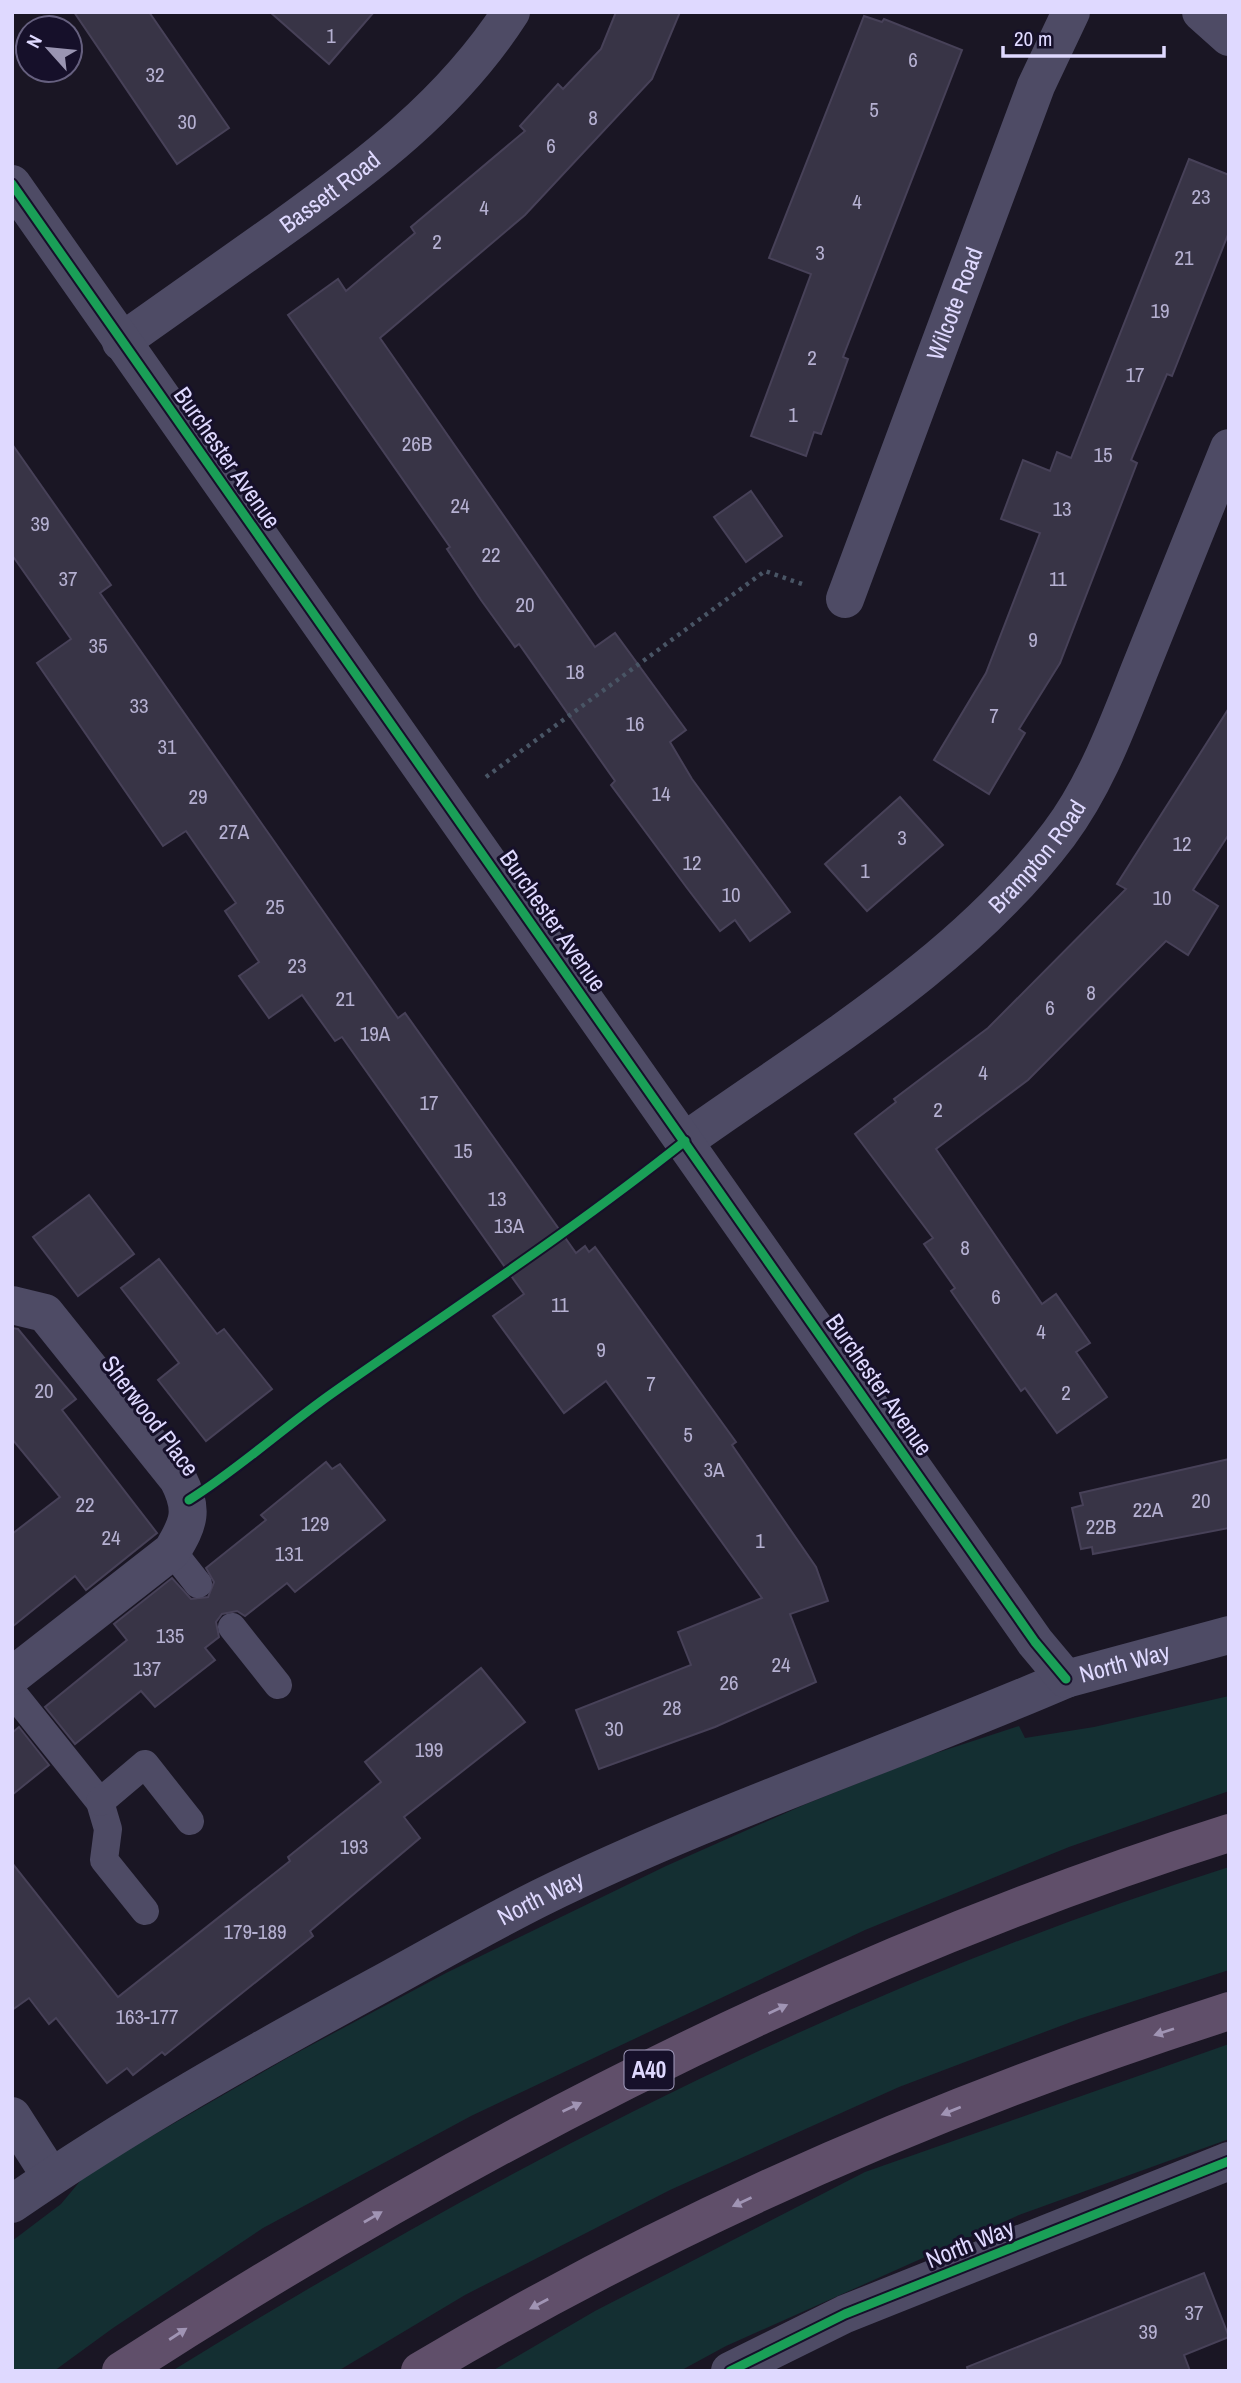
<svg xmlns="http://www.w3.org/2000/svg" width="1241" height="2383" font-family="'Archivo Narrow',sans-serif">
	<rect width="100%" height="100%" fill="#1a1624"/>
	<g fill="#142f32">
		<path d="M1229,1696V1791L1069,1847L865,1930L471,2116L263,2228L113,2328L54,2371H12V2241L61,2204L86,2174L289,2057L446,1973L666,1866L806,1804L921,1758L1019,1726L1025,1738L1094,1727Z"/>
		<path d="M1229,1867V1970L1079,2019L899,2087L670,2190L465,2295L338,2371H172C505,2165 855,1985 1229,1867Z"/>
		<path d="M1229,2044V2139L1019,2215L726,2346L680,2371H492L595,2311L865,2172Z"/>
	</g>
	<g fill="#383446" stroke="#474158" stroke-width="2">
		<path d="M74,12H149L229,128L177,164Z"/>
		<path d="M270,12H374L329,64Z"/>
		<path d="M616,12H680L652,79L525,215L380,338L595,647L615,633L686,730L670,742L692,779L790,912L750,941L735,920L720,931L687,888L611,785L615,781L519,644L515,647L481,600L447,549L450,547L288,315L338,279L346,291L415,233L411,227L525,131L520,126L558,84L563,89L601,49Z"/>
		<path d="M864,16L882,22L884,19L962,50L843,357L848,359L821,434L814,432L806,456L751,436L811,274L769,258Z"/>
		<path d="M1189,159L1229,175V232L1172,376L1167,374L1131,460L1137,463L1060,663L1019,729L1025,733L989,794L934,760L986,673L1040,533L1001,519L1023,460L1050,471L1057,452L1071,458Z"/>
		<path d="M12,444L111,585L100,593L398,1018L405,1013L576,1253L585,1246L589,1252L595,1247L736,1442L732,1445L816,1567L828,1601L790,1614L816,1682L715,1727L599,1769L576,1710L691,1665L678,1632L762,1598L606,1381L564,1413L493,1316L524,1294L342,1037L335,1041L302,995L269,1018L239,976L259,962L225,911L236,903L186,831L163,846L37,663L71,639L12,555Z"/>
		<path d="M751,491L782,536L746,562L714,517Z"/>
		<path d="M1229,708V834L1193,890L1218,906L1188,955L1166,941L1028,1080L936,1149L1042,1304L1056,1294L1090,1343L1076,1352L1107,1397L1057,1433L1025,1388L1021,1391L951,1291L955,1288L924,1244L933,1238L855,1134L896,1102L894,1099L988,1028L1126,889L1117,884Z"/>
		<path d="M900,797L943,845L867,911L825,864Z"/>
		<path d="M89,1195L134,1254L78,1296L33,1237Z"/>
		<path d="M159,1259L217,1334L224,1329L272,1389L206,1441L158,1380L179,1363L121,1288Z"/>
		<path d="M12,1328L18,1329L76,1399L62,1410L157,1533L86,1590L75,1576L12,1627V1534L60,1497L12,1439Z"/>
		<path d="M1229,1459V1528L1093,1554L1092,1547L1081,1549L1072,1508L1083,1505L1080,1493Z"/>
		<path d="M326,1462L332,1469L340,1464L385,1520L295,1592L287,1583L245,1616L237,1611L222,1614L216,1622L219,1637L205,1648L215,1660L155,1707L141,1691L75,1744L45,1707L127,1640L114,1624L172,1578L191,1599L208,1597L214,1582L206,1568L266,1520L261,1515Z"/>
		<path d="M481,1668L525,1722L404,1817L420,1838L310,1931L313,1936L165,2055L162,2052L133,2075L127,2068L107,2083L56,2018L49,2024L29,1998L12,2010V1863L118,1997L290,1861L288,1857L381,1782L365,1762Z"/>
		<path d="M19,1727L49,1765L12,1795V1733Z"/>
		<path d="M1204,2273L1229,2337L1184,2355L1190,2371H968L967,2367Z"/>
	</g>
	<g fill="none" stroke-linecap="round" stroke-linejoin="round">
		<path stroke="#495565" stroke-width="4.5" stroke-dasharray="3.5 5" stroke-linecap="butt" d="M486,777L765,571L802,584"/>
		<g stroke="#4e4b65" stroke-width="28">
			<path d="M172,1551L198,1584"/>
			<path d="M232,1627L278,1685"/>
			<path d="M12,1692L100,1802L108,1829L104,1860L145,1911"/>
			<path d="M100,1802L145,1764L190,1821"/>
		</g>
		<g stroke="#4e4b65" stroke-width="38">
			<path d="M1201,12L1229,37"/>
			<path id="s1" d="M121,342C174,305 226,268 278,231C366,168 451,105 511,12"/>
			<path id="s2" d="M845,599L1036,86L1071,12"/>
			<path id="s3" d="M685,1141C814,1049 962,963 1059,834C1098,782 1120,718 1144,659C1172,588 1201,518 1229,448"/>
			<path d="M12,1305L45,1313L178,1479C194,1510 189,1523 172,1551L12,1676"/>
			<path d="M12,2116L51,2177"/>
			<path id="s4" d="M12,2204C129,2123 254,2053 379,1985C432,1956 486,1925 540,1898C711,1814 892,1754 1066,1679"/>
			<path d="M730,2371L845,2314L1229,2161"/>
		</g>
		<path stroke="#4e4b65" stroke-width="38" id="s5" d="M12,184L1035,1642L1066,1679L1229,1635"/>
		<g stroke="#604f6a" stroke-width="38">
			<path d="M121,2371C466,2148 836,1957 1229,1833"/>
			<path d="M420,2371C673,2220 948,2101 1229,2011"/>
		</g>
		<defs>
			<g id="cycleway">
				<path d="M12,184L1035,1642L1066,1679"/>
				<path d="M189,1500C240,1468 284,1427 334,1392C451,1310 572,1231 685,1141"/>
				<path d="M730,2371L845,2314L1229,2161"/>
			</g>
		</defs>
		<use href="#cycleway" stroke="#16102a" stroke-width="13"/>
		<use href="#cycleway" stroke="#1a9f57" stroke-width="9"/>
	</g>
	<defs><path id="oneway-solid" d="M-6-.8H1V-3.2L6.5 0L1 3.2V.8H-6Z" transform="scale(1.75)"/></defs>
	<g fill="#a094b4">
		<use href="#oneway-solid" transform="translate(778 2009) rotate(-25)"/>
		<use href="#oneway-solid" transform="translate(1164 2032) rotate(162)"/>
		<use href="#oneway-solid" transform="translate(572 2107) rotate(-25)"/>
		<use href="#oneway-solid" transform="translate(951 2111) rotate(158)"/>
		<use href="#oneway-solid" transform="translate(742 2202) rotate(155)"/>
		<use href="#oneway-solid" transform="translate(373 2217) rotate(-30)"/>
		<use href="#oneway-solid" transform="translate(539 2304) rotate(152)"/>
		<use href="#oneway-solid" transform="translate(178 2334) rotate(-33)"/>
	</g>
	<g text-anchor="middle" stroke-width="6" stroke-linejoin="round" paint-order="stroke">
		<g font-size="21" fill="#b5b0d1">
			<text x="331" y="43">1</text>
			<text x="913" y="67">6</text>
			<text x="155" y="82">32</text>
			<text x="874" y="117">5</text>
			<text x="593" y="125">8</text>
			<text x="187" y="129">30</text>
			<text x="551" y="153">6</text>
			<text x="1201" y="204">23</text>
			<text x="857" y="209">4</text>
			<text x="484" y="215">4</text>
			<text x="437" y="249">2</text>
			<text x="820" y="260">3</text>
			<text x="1184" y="265">21</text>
			<text x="1160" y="318">19</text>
			<text x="812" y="365">2</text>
			<text x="1135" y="382">17</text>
			<text x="793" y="422">1</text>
			<text x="417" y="451">26B</text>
			<text x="1103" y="462">15</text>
			<text x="460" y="513">24</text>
			<text x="1062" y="516">13</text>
			<text x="40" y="531">39</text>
			<text x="491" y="562">22</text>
			<text x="68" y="586">37</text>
			<text x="1058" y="586">11</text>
			<text x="525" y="612">20</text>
			<text x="1033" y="647">9</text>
			<text x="98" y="653">35</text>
			<text x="575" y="679">18</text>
			<text x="139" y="713">33</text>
			<text x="994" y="723">7</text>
			<text x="635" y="731">16</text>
			<text x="167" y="754">31</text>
			<text x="661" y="801">14</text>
			<text x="198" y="804">29</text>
			<text x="234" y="839">27A</text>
			<text x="902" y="845">3</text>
			<text x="1182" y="851">12</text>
			<text x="692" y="870">12</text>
			<text x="865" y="878">1</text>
			<text x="731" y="902">10</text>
			<text x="1162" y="905">10</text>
			<text x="275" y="914">25</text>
			<text x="297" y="973">23</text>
			<text x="1091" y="1000">8</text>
			<text x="345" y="1006">21</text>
			<text x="1050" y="1015">6</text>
			<text x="375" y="1041">19A</text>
			<text x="983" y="1080">4</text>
			<text x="429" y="1110">17</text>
			<text x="938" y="1117">2</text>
			<text x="463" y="1158">15</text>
			<text x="497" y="1206">13</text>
			<text x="509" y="1233">13A</text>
			<text x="965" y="1255">8</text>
			<text x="996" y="1304">6</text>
			<text x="560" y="1312">11</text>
			<text x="1041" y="1339">4</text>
			<text x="601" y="1357">9</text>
			<text x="651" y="1391">7</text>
			<text x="44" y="1398">20</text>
			<text x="1066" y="1400">2</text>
			<text x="688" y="1442">5</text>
			<text x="714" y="1477">3A</text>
			<text x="1201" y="1508">20</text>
			<text x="85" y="1512">22</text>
			<text x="1148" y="1517">22A</text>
			<text x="315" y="1531">129</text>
			<text x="1101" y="1534">22B</text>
			<text x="111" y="1545">24</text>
			<text x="760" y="1548">1</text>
			<text x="289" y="1561">131</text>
			<text x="170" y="1643">135</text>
			<text x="781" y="1672">24</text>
			<text x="147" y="1676">137</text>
			<text x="729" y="1690">26</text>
			<text x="672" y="1715">28</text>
			<text x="614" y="1736">30</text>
			<text x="429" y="1757">199</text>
			<text x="354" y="1854">193</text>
			<text x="255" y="1939">179-189</text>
			<text x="147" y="2024">163-177</text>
			<text x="1194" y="2320">37</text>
			<text x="1148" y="2339">39</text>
		</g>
		<rect fill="#16102a" stroke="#a39dbf" stroke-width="2" x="624.5" y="2050.5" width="49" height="39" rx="5"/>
		<g font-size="23" font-weight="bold" fill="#dfd9ff">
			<text x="649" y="2078">A40</text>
		</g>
		<g font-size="24" fill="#dfd9ff" stroke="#16102a">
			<text dy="8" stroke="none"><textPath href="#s1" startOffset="257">Bassett Road</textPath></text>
			<text dy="8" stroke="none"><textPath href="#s2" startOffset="315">Wilcote Road</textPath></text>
			<text transform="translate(227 458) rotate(55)" y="8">Burchester Avenue</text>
			<text dy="8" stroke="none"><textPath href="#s3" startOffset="455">Brampton Road</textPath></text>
			<text transform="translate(553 921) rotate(55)" y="8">Burchester Avenue</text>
			<text transform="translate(879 1385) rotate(55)" y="8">Burchester Avenue</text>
			<text transform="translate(150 1416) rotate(53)" y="8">Sherwood Place</text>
			<text dy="8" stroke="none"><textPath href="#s5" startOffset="1890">North Way</textPath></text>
			<text dy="8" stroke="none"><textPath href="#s4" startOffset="611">North Way</textPath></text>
			<text transform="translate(970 2244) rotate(-22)" y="8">North Way</text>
		</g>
	</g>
	<rect width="1241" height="2383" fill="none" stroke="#dfd9ff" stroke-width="28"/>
	<g transform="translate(49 49) rotate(297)"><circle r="33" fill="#16102a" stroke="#66607f" stroke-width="2"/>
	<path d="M0-5L12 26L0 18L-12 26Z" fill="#9a95b2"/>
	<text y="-10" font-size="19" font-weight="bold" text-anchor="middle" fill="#dfd9ff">N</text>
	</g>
	<path d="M1003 46v10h161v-10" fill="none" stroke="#dfd9ff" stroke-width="3.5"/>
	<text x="1014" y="46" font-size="21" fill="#dfd9ff" stroke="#16102a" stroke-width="5" paint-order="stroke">20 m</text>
</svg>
